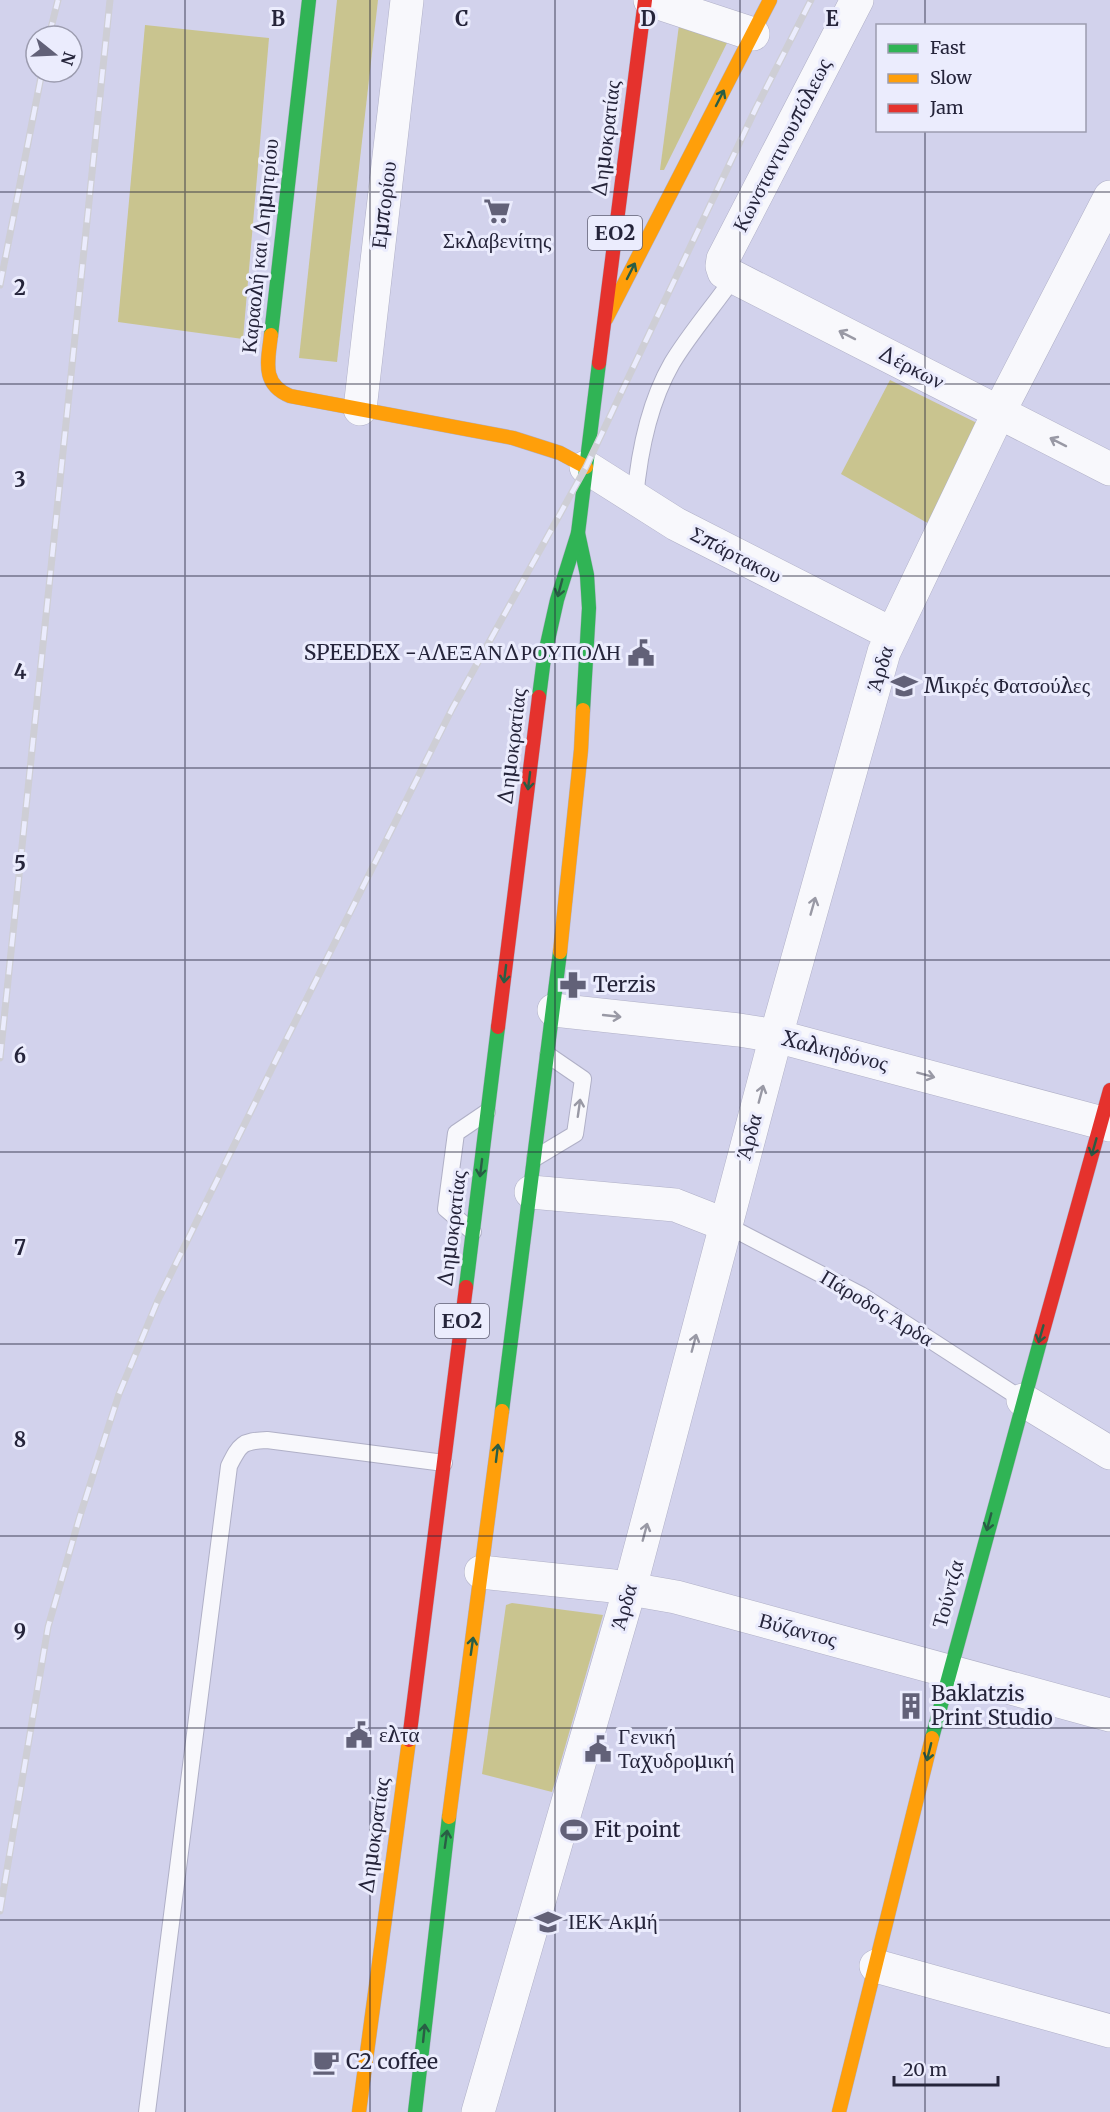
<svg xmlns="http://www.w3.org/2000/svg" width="1110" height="2112" font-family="Merriweather,serif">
	<rect width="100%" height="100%" fill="#d2d2ec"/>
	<g fill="#c9c48f">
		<path d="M337,0H378L337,362L299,358Z"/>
		<path d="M145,25L269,38L243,339L118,322Z"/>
		<path d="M679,25L728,41L664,170H660Z"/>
		<path d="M890,380L981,425L931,525L841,474Z"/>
		<path d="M512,1603L603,1615L552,1792L482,1774L506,1605Z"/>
	</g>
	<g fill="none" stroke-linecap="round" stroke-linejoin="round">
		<defs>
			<g id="lane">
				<path d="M635,499C639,453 649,403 672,363C690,333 714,306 734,277"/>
				<path d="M535,1158L575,1134L583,1079L548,1055"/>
				<path d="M726,1225L861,1295L1023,1400"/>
				<path d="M473,1232L446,1209L456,1133L487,1112"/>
				<path d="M147,2112L229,1466C240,1444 242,1441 267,1440L444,1463"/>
			</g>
			<g id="street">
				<path d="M650,0L753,34"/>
				<path d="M857,0L723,259L722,266L724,272L1110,469"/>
				<path d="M360,409L407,0"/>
				<path d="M586,467L676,524L892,634"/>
				<path d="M554,1010L739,1030L776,1036L1110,1125"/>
				<path d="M531,1192L675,1205L726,1225"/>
				<path d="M1023,1400L1110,1453"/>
				<path d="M481,1572L613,1586L676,1597L1110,1715"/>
				<path d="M876,1966L1110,2031"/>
				<path d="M478,2112L630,1588L776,1036L884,652L999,412L1110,197"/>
			</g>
			<g id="fast">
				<path d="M271,335L309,0"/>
				<path d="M578,533L587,575L589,608L583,710"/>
				<path d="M539,697L544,658L557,600L578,533L599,363"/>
				<path d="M466,1287L498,1027"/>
				<path d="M502,1411L560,952"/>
				<path d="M932,1738L1041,1338"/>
				<path d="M415,2112L449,1817"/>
			</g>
			<g id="slow">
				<path d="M606,319L770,0"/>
				<path d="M271,335C268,361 261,384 290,396L513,438L560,453L586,467"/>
				<path d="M560,952L581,750L583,710"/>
				<path d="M449,1817L502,1411"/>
				<path d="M359,2112L409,1740"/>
				<path d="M839,2112L932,1738"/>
			</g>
			<g id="jam">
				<path d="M599,363L645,0"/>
				<path d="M498,1027L539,697"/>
				<path d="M1041,1338L1110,1090"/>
				<path d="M409,1740L466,1287"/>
			</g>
		</defs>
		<use href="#lane" stroke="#b0b0c7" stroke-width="18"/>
		<use href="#street" stroke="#b0b0c7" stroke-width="34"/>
		<use href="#fast" stroke="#b0b0c7" stroke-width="15"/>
		<use href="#slow" stroke="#b0b0c7" stroke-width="15"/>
		<use href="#jam" stroke="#b0b0c7" stroke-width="15"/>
		<use href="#lane" stroke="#f8f8fc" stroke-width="16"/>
		<use href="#street" stroke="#f8f8fc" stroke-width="33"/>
		<use href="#fast" stroke="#30b455" stroke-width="14"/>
		<use href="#slow" stroke="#ff9f0a" stroke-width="14"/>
		<use href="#jam" stroke="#e5322d" stroke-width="14"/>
		<defs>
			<g id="rail">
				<path d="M49,36L58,0"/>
				<path d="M0,285L42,72"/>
				<path d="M0,1058L110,0"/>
				<path d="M0,1911L48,1627L79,1519L108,1428L119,1394L158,1300L278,1056L452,709L586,467L756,108L811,0"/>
			</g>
		</defs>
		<use href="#rail" stroke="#ceced5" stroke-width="7"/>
		<use href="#rail" stroke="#ebecfd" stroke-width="4.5" stroke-dasharray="14" stroke-linecap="butt"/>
	</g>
	<defs><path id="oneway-shaft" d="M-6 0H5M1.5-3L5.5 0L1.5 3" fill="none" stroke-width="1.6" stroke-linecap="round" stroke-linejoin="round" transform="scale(1.5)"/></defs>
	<g stroke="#295e45">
		<use href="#oneway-shaft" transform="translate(720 98) rotate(-63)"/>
		<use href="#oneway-shaft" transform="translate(631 271) rotate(-63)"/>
		<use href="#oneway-shaft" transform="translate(560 588) rotate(105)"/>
		<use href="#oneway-shaft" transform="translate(529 781) rotate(97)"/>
		<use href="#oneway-shaft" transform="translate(505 974) rotate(97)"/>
		<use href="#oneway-shaft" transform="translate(1094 1147) rotate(106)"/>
		<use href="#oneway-shaft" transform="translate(481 1168) rotate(97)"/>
		<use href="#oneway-shaft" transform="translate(1041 1334) rotate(106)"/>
		<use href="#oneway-shaft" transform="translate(497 1453) rotate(-83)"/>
		<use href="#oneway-shaft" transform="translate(989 1522) rotate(105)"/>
		<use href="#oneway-shaft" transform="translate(472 1646) rotate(-82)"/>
		<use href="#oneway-shaft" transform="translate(929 1752) rotate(104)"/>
		<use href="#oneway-shaft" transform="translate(446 1839) rotate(-82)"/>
		<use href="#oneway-shaft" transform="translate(424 2033) rotate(-84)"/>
	</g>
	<g stroke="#9999a5">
		<use href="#oneway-shaft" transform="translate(847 335) rotate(-153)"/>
		<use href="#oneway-shaft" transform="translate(1058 442) rotate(-153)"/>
		<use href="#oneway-shaft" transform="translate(813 906) rotate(-74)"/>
		<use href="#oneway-shaft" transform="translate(612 1016) rotate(6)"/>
		<use href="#oneway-shaft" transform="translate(926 1075) rotate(15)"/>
		<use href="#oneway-shaft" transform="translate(761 1094) rotate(-75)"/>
		<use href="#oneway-shaft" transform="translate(579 1108) rotate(-82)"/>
		<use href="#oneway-shaft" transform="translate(694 1343) rotate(-75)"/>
		<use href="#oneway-shaft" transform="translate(645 1532) rotate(-75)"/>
	</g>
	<path fill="none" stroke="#25243a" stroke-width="1.5" stroke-opacity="0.55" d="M185,0V2112M370,0V2112M555,0V2112M740,0V2112M925,0V26M925,130V2112M0,192H1110M0,384H1110M0,576H1110M0,768H1110M0,960H1110M0,1152H1110M0,1344H1110M0,1536H1110M0,1728H1110M0,1920H1110"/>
	<defs>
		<symbol id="supermarket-bare" viewBox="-9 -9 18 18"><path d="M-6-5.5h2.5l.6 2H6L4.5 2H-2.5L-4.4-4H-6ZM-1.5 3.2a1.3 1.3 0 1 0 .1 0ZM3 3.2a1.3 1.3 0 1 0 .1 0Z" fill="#626178" stroke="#ebecfd" stroke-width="2.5" paint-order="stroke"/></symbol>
		<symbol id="civic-bare" viewBox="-9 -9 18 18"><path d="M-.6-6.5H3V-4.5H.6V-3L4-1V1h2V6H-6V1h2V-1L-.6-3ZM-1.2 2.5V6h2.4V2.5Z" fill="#626178" stroke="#ebecfd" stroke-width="2.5" paint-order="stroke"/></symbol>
		<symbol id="school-bare" viewBox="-9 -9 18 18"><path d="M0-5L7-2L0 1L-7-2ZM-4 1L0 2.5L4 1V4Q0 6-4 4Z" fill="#626178" stroke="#ebecfd" stroke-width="2.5" paint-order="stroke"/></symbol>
		<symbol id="pharmacy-bare" viewBox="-9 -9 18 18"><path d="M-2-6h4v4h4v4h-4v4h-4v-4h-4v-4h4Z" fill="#626178" stroke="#ebecfd" stroke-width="2.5" paint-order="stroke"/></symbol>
		<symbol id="building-bare" viewBox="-9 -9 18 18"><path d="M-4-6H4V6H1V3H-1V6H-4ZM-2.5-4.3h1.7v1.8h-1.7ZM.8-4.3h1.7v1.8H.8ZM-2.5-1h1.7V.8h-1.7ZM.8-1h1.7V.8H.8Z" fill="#626178" stroke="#ebecfd" stroke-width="2.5" paint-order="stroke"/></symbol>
		<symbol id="stadium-bare" viewBox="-9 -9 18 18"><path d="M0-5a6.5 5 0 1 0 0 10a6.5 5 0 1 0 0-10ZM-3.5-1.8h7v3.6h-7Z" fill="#626178" stroke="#ebecfd" stroke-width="2.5" paint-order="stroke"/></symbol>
		<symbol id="cafe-bare" viewBox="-9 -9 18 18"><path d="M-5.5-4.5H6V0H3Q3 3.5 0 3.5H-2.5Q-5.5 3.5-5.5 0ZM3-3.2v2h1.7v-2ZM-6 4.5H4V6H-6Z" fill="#626178" stroke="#ebecfd" stroke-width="2.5" paint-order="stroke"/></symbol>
	</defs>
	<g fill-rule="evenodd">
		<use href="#supermarket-bare" x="478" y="192" width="38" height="38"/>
		<use href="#civic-bare" x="622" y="634" width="38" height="38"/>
		<use href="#school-bare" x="885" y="667" width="38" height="38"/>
		<use href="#pharmacy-bare" x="554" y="966" width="38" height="38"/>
		<use href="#building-bare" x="892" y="1687" width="38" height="38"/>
		<use href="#civic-bare" x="340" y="1716" width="38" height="38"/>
		<use href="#civic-bare" x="579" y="1730" width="38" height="38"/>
		<use href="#stadium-bare" x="555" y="1811" width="38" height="38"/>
		<use href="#school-bare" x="529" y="1903" width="38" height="38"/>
		<use href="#cafe-bare" x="307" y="2043" width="38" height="38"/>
	</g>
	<g text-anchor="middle" stroke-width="6" stroke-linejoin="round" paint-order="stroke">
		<g fill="#ebecfd" stroke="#606074" stroke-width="1.5">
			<rect x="588" y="216" width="54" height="34" rx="4.5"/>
			<rect x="435" y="1304" width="54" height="34" rx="4.5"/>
		</g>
		<g font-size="20" font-weight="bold" fill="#25243a">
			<text x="615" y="240">ΕΟ2</text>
			<text x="462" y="1328">ΕΟ2</text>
		</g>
		<g font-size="21" fill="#25243a" stroke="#ebecfd">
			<text transform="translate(606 139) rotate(-83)" y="7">Δημοκρατίας</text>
			<text transform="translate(782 145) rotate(-63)" y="7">Κωνσταντινουπόλεως</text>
			<text transform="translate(384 205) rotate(-83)" y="7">Εμπορίου</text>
			<text transform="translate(260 246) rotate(-84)" y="7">Καραολή και Δημητρίου</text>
			<text transform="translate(911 367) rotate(27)" y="7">Δέρκων</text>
			<text transform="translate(736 555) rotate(27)" y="7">Σπάρτακου</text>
			<text transform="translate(880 669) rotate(-73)" y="7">Άρδα</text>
			<text transform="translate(512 747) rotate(-83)" y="7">Δημοκρατίας</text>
			<text transform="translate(835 1051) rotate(14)" y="7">Χαλκηδόνος</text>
			<text transform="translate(749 1137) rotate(-75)" y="7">Άρδα</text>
			<text transform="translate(452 1229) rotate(-83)" y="7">Δημοκρατίας</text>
			<text transform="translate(877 1308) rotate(31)" y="7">Πάροδος Άρδα</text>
			<text transform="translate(948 1594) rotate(-75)" y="7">Τούντζα</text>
			<text transform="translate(624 1607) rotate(-74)" y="7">Άρδα</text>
			<text transform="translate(798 1630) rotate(15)" y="7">Βύζαντος</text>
			<text transform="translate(374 1836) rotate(-82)" y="7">Δημοκρατίας</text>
		</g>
		<g font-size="21" fill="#25243a" stroke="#ebecfd" text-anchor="start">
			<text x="497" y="248" text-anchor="middle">Σκλαβενίτης</text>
			<text x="621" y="660" text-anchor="end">SPEEDEX -ΑΛΕΞΑΝΔΡΟΥΠΟΛΗ</text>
			<text x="924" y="693">Μικρές Φατσούλες</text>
			<text x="593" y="992">Terzis</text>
			<text x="931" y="1701">Baklatzis<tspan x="931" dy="24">Print Studio</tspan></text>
			<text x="379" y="1742">ελτα</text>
			<text x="618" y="1744">Γενική<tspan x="618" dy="24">Ταχυδρομική</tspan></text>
			<text x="594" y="1837">Fit point</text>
			<text x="568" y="1929">ΙΕΚ Ακμή</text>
			<text x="346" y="2069">C2 coffee</text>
		</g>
	</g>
	<g font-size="20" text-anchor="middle" font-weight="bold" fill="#25243a" stroke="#ebecfd" stroke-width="6" stroke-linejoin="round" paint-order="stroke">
		<text x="278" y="26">B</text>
		<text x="462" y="26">C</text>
		<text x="648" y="26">D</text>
		<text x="832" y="26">E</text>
		<text x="20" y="295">2</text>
		<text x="20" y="487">3</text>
		<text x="20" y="679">4</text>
		<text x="20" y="871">5</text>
		<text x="20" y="1063">6</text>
		<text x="20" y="1255">7</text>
		<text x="20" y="1447">8</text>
		<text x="20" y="1639">9</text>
	</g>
	<rect x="876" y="24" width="210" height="108" fill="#ebecfd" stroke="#9c9caf" stroke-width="1.5"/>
	<rect x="888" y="44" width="30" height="9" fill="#30b455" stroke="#9c9caf" stroke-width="1.5"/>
	<text x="930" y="54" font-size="18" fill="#25243a">Fast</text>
	<rect x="888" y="74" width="30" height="9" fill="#ff9f0a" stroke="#9c9caf" stroke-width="1.5"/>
	<text x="930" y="84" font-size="18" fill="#25243a">Slow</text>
	<rect x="888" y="104" width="30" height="9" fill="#e5322d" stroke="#9c9caf" stroke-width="1.5"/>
	<text x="930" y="114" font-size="18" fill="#25243a">Jam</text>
	<g transform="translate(54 54) rotate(108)"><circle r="28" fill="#ebecfd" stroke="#9c9caf" stroke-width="1.5"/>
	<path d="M0-4.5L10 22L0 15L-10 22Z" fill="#626178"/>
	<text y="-9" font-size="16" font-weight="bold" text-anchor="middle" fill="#25243a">N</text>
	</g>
	<path d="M894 2076v9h104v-9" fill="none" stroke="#25243a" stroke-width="3"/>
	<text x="903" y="2076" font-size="18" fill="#25243a" stroke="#ebecfd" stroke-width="4.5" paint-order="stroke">20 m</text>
</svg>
